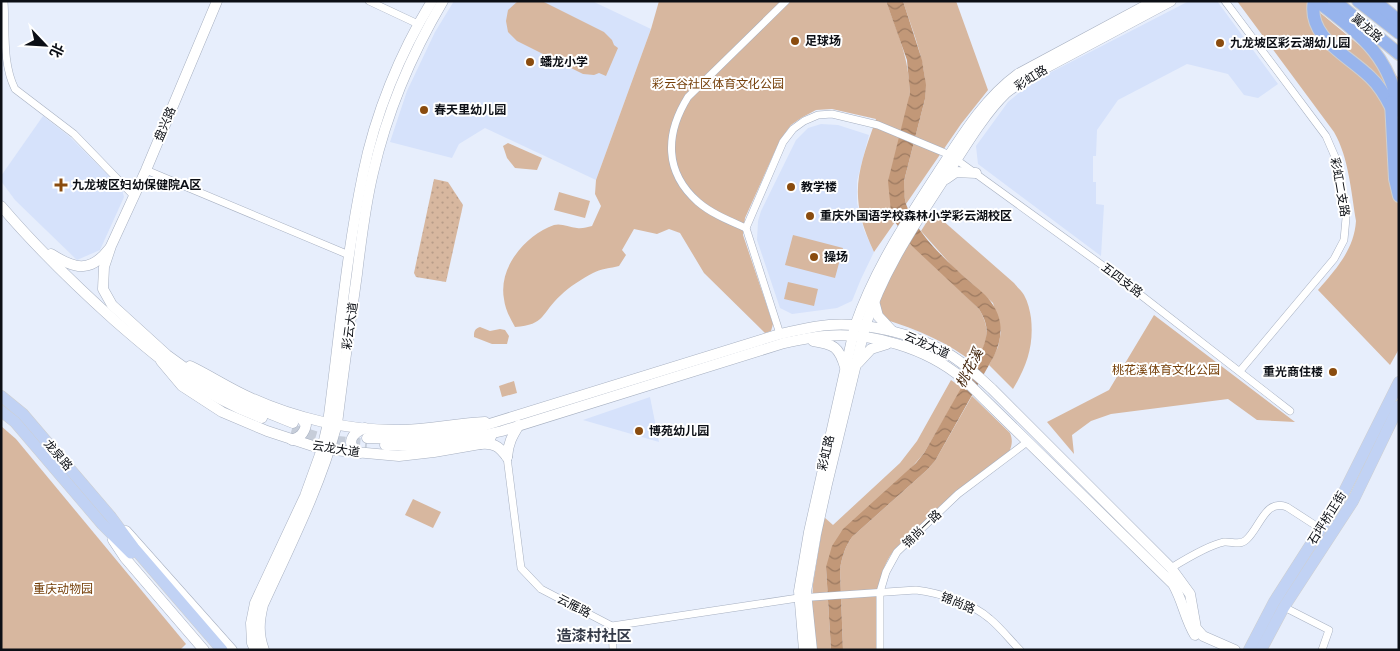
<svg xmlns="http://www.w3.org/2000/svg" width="1400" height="651" font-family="Montserrat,'Noto Sans SC',sans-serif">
	<defs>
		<pattern id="grass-dots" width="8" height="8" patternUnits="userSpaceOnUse" patternTransform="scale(1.25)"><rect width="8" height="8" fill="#d7b79f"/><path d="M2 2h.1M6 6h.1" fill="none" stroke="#b79c88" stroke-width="1.8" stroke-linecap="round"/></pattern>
		<pattern id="water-waves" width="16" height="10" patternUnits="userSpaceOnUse" patternTransform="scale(1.25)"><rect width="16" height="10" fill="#c29878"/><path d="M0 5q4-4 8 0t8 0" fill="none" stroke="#9c7a61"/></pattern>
	</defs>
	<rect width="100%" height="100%" fill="#e7eefc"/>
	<g fill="#d6e2fb">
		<path d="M454,1H592L651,29L596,180L485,128L459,144L452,158L390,142L407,91L435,32Z"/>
		<path d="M1189,1H1217L1278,84L1258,98L1244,95L1228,74L1187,64L1118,100L1097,130L1096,156H1093V182H1096V204L1104,205L1101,256L978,164L976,146L1008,102L1032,82Z"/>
		<path d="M43,116L70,137L122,189L124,197L100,250L77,260L15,200L1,181V176Z"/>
		<path d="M821,124L838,125L869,135L857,181V203L864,230L874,252L861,279L852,301L837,308L792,314L780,308L757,240L758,221L761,211L796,140L808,128Z"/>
		<path d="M650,397L659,442L583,420Z"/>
	</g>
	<path fill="url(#grass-dots)" d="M434,179L448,182L463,205L446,282L416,277L414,273Z"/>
	<g fill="#d7b79f">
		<path d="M518,1H542L604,32L612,40L614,45L618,48L606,76L599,73L594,75L583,74L517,41L508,32L506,21L508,10Z"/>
		<path d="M659,1H886C898,34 909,58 910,93L891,212L895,222L874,252C848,197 857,173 876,119L832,109L816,110L801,118L791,125L780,140L745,218L743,235L773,324L771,331L765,333L704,273L680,233L669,229L657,234L634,229L622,250L626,255L619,266C611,268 600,269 593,273C582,279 569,287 561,295C541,313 546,325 515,327C510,318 505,309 504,299C498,267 526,235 554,225C561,223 569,227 577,228C582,229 587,227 592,226L601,206L595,194L596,180L651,29Z"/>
		<path d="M903,1H956L988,90L961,124L906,204L904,194V181L925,99C928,65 913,33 903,1Z"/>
		<path d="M1237,1H1306L1399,78V349L1390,365L1318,290C1336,269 1354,250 1356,221C1351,192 1349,158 1334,132Z"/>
		<path d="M508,143L542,158L537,170L515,168L507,158L503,146Z"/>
		<path d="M559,192L590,201L585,218L554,210Z"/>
		<path d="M933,212L1014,283C1017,287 1022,291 1024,295C1028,302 1030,311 1031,318C1034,345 1027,366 1013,389L989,365L998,347L1001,332L993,303L953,267L921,231Z"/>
		<path d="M793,235L843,248L835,278L785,265Z"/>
		<path d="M910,242L979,309C992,331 987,343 975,364C948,342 918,330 884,319L877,303L893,270Z"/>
		<path d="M788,282L818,289L814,306L784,299Z"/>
		<path d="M1154,315L1295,422L1257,420L1228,399L1111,414L1091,421L1072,435L1074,454L1047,422L1109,390Z"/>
		<path d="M480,327L490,331L500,329L505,330L509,336L507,344H492L474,337C474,332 474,329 480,327Z"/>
		<path d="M951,380L962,388L924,453L826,567L831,650H816L812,606L813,584L824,517L833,525L900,463L917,441Z"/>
		<path d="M514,381L517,393L502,397L499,386Z"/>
		<path d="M972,396L1010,433C1013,440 1012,446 1009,452L957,492L895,549C887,559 883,569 880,581L877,650H843L840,569C842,557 845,547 852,537L927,470L935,461Z"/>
		<path d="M1,426L16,439L186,644L180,650H1Z"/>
		<path d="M413,499L441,512L433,528L405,515Z"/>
	</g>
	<path fill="url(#water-waves)" d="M886,1H903L922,60L926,85L925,99L904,181C904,189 904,197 906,204C917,235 946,260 969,281C977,288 988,296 993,305C1004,322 1002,339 994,356L935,461L927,470L852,537C845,547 842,557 840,569L843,650H831L826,567L832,546L843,529L916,463L924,453L980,355C988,336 990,327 979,309L912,246L895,222L891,212L888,181L910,93L907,60Z"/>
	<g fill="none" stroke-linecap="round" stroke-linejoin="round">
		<path stroke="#c6cdd9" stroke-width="10" stroke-dasharray="10 5" stroke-linecap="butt" d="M292,429L328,440L367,444"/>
		<defs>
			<g id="street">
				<path d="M4,1C6,30 2,63 15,89L74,134L134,196"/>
				<path d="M369,1L418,24"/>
				<path d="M1225,1L1326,136L1336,159L1346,218L1344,240L1334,259L1240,371"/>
				<path d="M146,170L349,255"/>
				<path d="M746,228C730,221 712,214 698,202C664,172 665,134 688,97L786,1"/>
				<path d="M780,334L746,228L783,142L793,129L804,121L818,115L832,114L878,125L950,155L1106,268L1290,411"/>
				<path d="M507,457L521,568L541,589L612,626L798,598L916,590C940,593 972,603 990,619C1001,628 1010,640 1020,650"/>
				<path d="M1171,568C1184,560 1209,545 1224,542C1231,541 1240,546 1246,540C1260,528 1265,498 1287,507L1321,529"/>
				<path d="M1284,607L1329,630L1322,650"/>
				<path d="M612,626L613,650"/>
				<path d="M880,650V592L886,572L897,552L958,494L1027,442"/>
			</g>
			<g id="secondary">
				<path d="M217,1L146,170L111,246L104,267L103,289L112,305L167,355L207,384L246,404L293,423"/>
				<path d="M946,179L956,172L976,173"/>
				<path d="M1,206C36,247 74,284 114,320C162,362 201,395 262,418"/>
				<path d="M51,254C73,268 90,274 109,249"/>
				<path d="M874,301L878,316L892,331"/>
				<path d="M813,341C834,344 839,347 845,367"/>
				<path d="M161,361L182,386L222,412L267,431L322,449L399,456L434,452L480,444L491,437"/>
				<path d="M858,363L871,349L887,344"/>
				<path d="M190,366C211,376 230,389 251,398C295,418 346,430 395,430C425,431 455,423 485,422"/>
				<path d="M367,438C403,440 436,436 470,430L780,334C796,331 813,326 829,325C866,322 916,334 947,353C964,363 978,376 992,389L1171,568L1190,594L1196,628L1203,636L1235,650"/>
				<path d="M292,440C300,437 304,434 306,425L300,417"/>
				<path d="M481,444C494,443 499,446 507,457"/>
				<path d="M385,445C425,448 464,440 502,431L784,343C798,340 812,337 825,336C872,332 926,348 962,378C969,384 977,392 984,399L1173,584C1183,601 1185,619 1195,635"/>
				<path d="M360,453C344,444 352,433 365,428"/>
				<path d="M507,457C508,444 512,436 519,425"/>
				<path d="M126,531L232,650"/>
				<path d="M113,540L125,558L204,650"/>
				<path d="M255,650L252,643L251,623L255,603L305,496L322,449L328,423C339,340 346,256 363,174C375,114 400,53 432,1"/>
				<path d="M264,650C258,634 259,621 263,605C290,546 320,487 337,424C343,374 350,324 357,274C361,240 365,206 373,173C387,112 411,55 443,1"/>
				<path d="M804,650L799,591L809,532L855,326C875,268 908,219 941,168C963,134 985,98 1018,74L1154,1"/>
				<path d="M812,650L806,592L816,534L827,484L865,327C882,272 915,224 946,176C963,150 984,114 1006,93C1012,88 1019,84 1025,79L1171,1"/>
			</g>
			<g id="primary">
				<path d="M1,396L23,414L111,517L134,548L222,650"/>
				<path d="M1,411L15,422L102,524L131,553"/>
				<path d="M1249,650L1274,602L1343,494L1399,382"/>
				<path d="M1261,650L1284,607L1353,501L1399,406"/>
			</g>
			<g id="highway">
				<path d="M1314,1C1307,38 1348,55 1370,77C1380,86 1386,97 1392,109"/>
				<path d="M1317,1C1359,34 1390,54 1399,111"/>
				<path d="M1335,1L1399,54"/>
				<path d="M1358,1L1399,33"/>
				<path d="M1375,1L1399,21"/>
				<path d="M1391,102L1395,179L1399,196"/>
			</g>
		</defs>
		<use href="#street" stroke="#a7b0c1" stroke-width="8"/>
		<use href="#secondary" stroke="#a7b0c1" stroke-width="11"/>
		<use href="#primary" stroke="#cecfd0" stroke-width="12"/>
		<use href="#highway" stroke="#cecfd0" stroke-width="14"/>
		<use href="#street" stroke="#fff" stroke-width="7"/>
		<use href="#secondary" stroke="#fff" stroke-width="10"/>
		<use href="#primary" stroke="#c1d2f4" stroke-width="11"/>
		<use href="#highway" stroke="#97b4ed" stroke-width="12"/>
	</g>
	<g fill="#8a4c0f" stroke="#fff" stroke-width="2">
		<circle cx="795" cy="41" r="5"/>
		<circle cx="1220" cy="43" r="5"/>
		<circle cx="530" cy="62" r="5"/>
		<circle cx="424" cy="110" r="5"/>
		<path d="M58.5 177.5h5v5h5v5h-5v5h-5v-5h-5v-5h5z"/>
		<circle cx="791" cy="187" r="5"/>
		<circle cx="810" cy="216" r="5"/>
		<circle cx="814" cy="257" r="5"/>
		<circle cx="1333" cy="372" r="5"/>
		<circle cx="639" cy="431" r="5"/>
	</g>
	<g text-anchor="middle" stroke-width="4" stroke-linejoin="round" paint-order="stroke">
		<g font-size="12" fill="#0c0f15" stroke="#fff">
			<text transform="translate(1367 28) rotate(40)" y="4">翼龙路</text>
			<text transform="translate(1031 78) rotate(-32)" y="4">彩虹路</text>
			<text transform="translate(165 124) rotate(-67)" y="4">盘兴路</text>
			<text transform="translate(1340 187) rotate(80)" y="4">彩虹二支路</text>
			<text transform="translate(1122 280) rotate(37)" y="4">五四支路</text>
			<text transform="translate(350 326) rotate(-82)" y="4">彩云大道</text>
			<text transform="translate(927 345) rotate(24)" y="4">云龙大道</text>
			<text transform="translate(336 449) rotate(9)" y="4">云龙大道</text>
			<text transform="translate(826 453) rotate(-77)" y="4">彩虹路</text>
			<text transform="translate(58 455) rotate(49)" y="4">龙泉路</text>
			<text transform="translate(1327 518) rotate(-58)" y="4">石坪桥正街</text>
			<text transform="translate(922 529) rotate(-44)" y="4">锦尚一路</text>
			<text transform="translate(958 603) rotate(23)" y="4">锦尚路</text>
			<text transform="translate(574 606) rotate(27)" y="4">云雁路</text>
		</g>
		<g font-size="12" font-weight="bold" fill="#0c0f15" stroke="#fff" text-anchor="start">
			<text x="805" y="45">足球场</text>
			<text x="1230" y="47">九龙坡区彩云湖幼儿园</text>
			<text x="540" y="66">蟠龙小学</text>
			<text x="434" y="114">春天里幼儿园</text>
			<text x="72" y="189">九龙坡区妇幼保健院A区</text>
			<text x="801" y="191">教学楼</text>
			<text x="820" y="220">重庆外国语学校森林小学彩云湖校区</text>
			<text x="824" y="261">操场</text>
			<text x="1323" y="376" text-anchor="end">重光商住楼</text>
			<text x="649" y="435">博苑幼儿园</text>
		</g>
		<g font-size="12" fill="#76400a" stroke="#fff">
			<text x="718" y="88">彩云谷社区体育文化公园</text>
			<text x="1166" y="374">桃花溪体育文化公园</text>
			<text x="63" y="593">重庆动物园</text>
		</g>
		<g font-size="14" font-style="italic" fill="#43250c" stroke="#fff">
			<text transform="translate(969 368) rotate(-63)" y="5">桃花溪</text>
		</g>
		<g font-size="15" font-weight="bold" fill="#353b49" stroke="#fff">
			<text x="594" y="641">造漆村社区</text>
		</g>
	</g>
	<rect width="1400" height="651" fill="none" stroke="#0c0f15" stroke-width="5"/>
	<g transform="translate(45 45) rotate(115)" stroke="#ffffff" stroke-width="4" paint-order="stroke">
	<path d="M0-4L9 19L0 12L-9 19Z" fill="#0c0f15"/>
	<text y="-8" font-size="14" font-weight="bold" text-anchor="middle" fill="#0c0f15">北</text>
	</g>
</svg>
